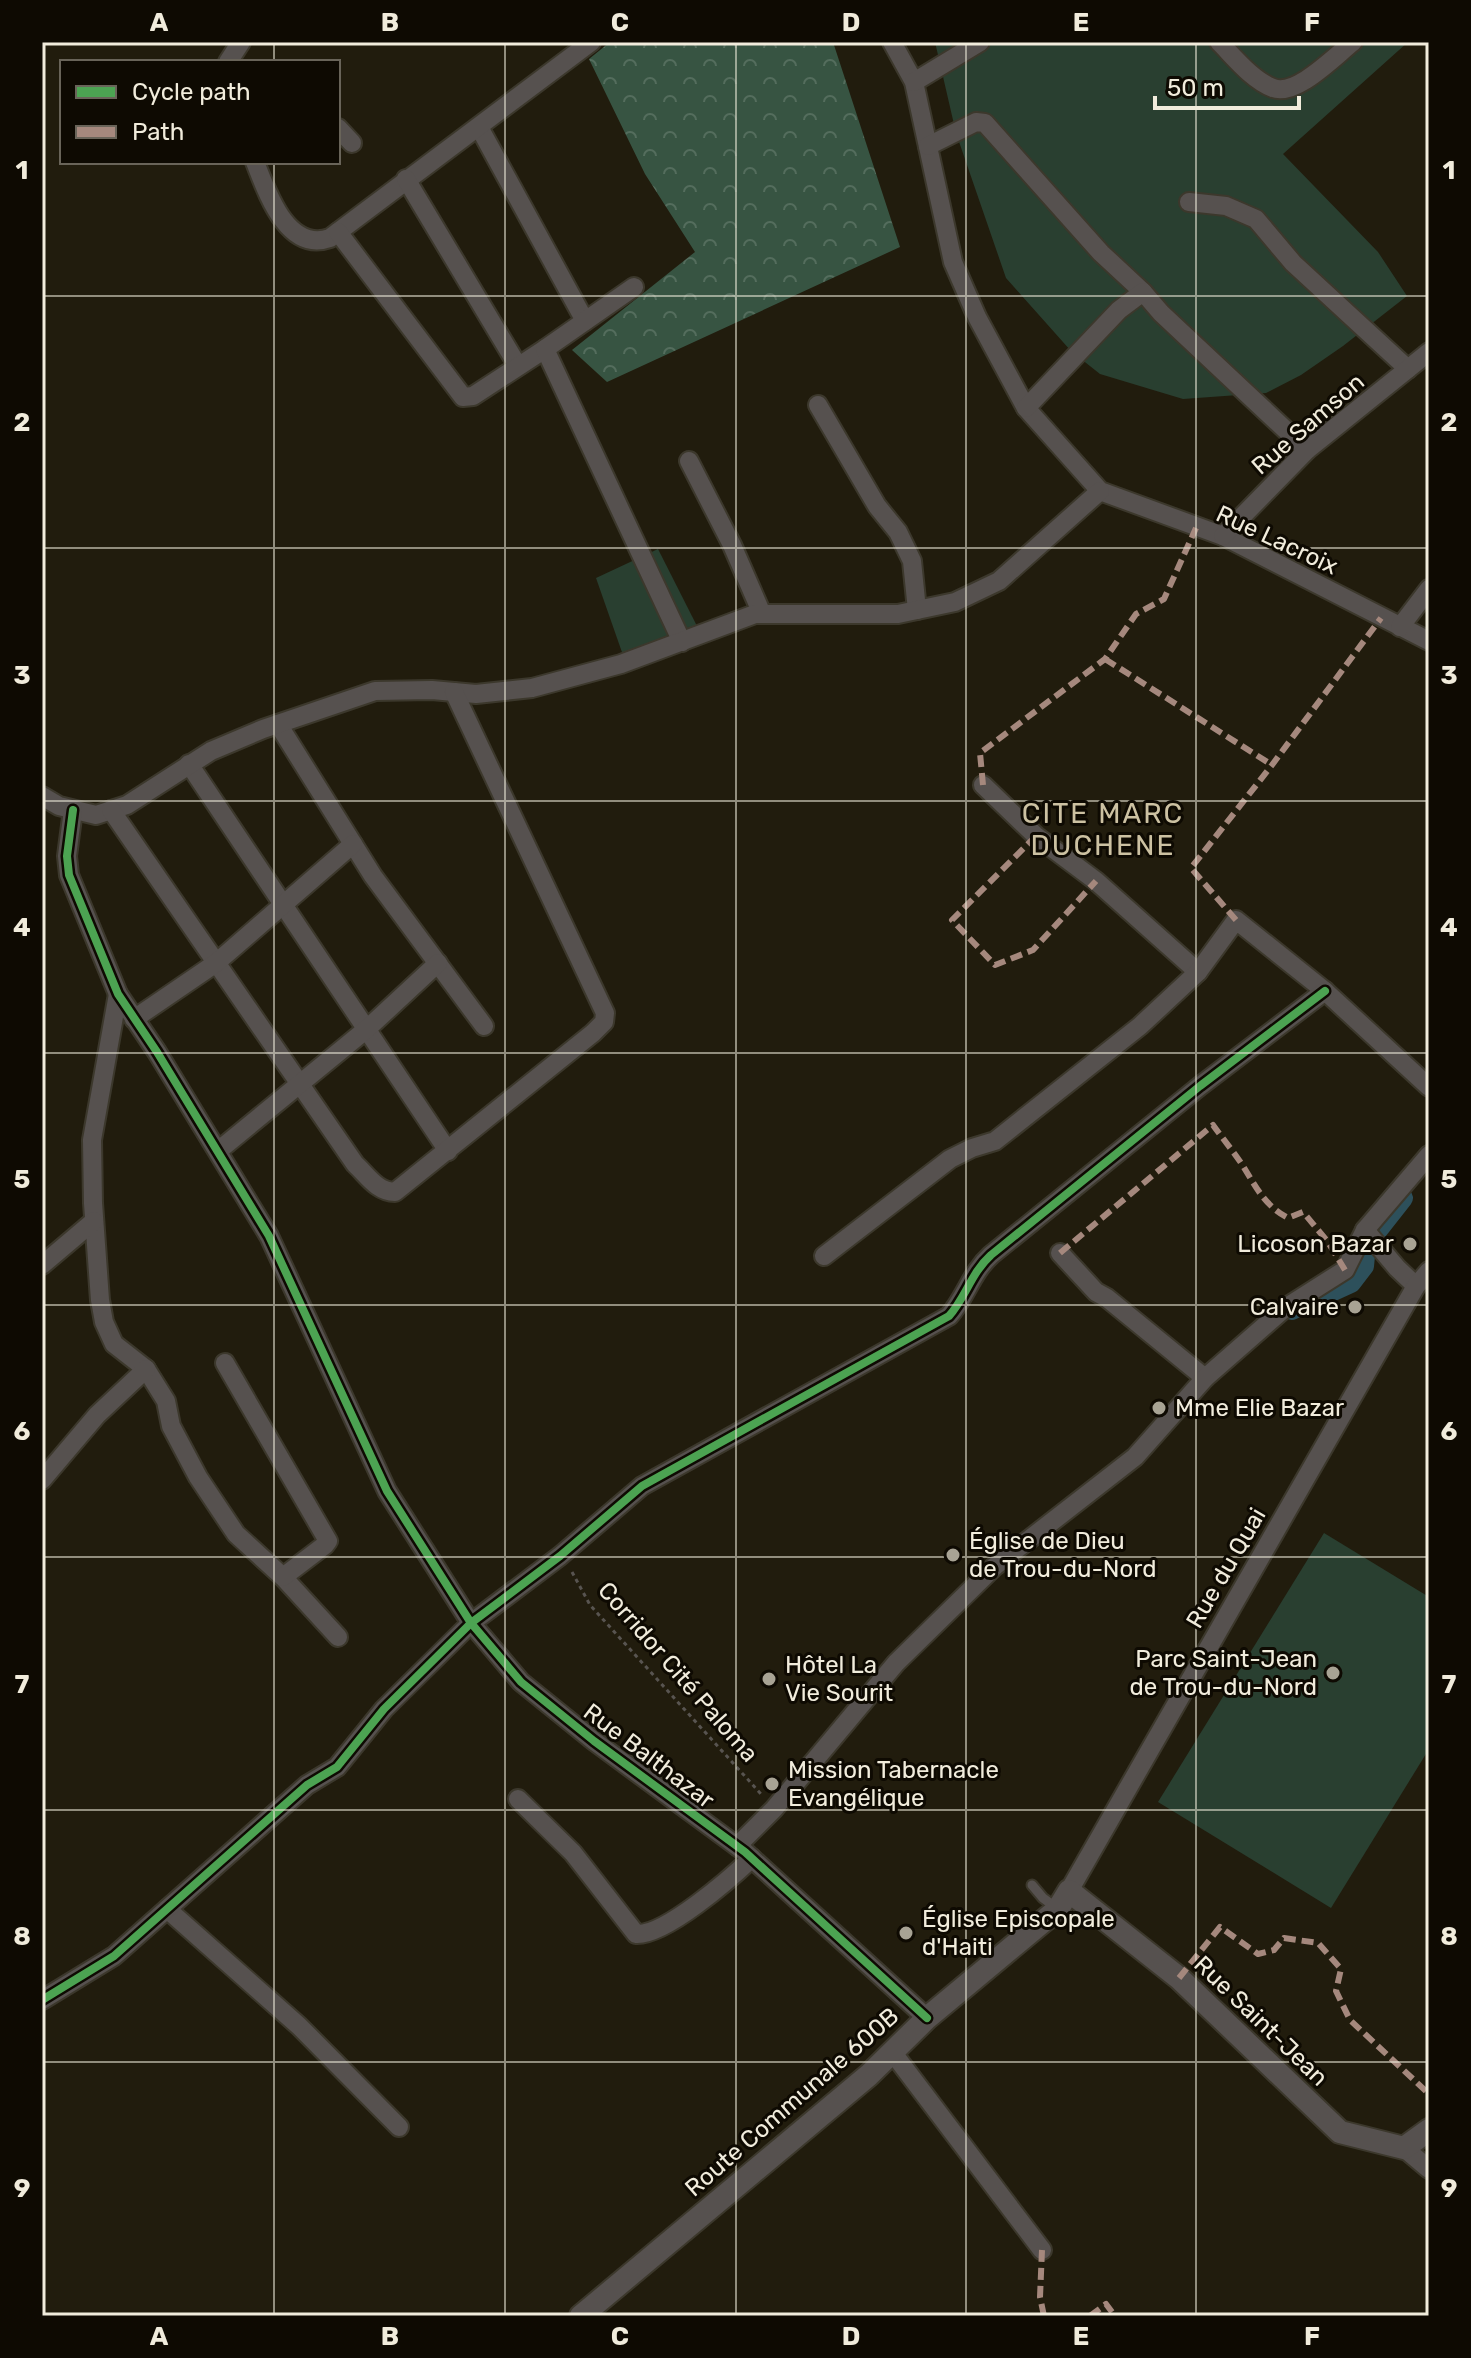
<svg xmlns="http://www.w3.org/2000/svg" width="1471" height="2358" font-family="Rubik,sans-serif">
	<defs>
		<pattern id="forest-crowns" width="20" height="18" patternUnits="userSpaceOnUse" patternTransform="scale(2)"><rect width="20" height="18" fill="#375442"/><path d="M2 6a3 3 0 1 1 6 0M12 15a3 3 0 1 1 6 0" fill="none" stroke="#546d5d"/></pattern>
	</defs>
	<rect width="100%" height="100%" fill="#211c0d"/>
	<g fill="#293f30">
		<path d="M935,42H1408L1283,154L1378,252L1407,296L1343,346L1301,375L1266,393L1183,399L1100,374L1071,351L1006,278L956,133Z"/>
		<path d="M658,549L700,632L624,658L596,578Z"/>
		<path d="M1324,1533L1429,1597V1749L1331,1908L1158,1802Z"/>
	</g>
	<path fill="url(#forest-crowns)" d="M610,42H833L900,247L607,382L572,350L695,252L645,174L589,59Z"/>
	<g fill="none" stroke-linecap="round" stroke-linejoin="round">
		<path stroke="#2d505b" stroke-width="20" d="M1292,1310L1351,1283L1364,1266L1366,1245L1403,1198"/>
		<defs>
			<path id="service" d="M1032,1885L1043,1898L1058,1909"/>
			<g id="minor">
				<path d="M892,42L914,82L953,262L977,317L1026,408L1100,491L1223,536L1429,641"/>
				<path d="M1219,42C1234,57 1252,80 1273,88C1296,97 1335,56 1353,42"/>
				<path d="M228,62L241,42"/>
				<path d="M914,82L980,42"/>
				<path d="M479,127L585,321"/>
				<path d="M338,128L352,143"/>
				<path d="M928,146L976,122L985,123L1101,253L1143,292"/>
				<path d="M255,162C267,192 287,253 330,238L591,42"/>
				<path d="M406,179L518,366"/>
				<path d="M1189,202L1226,206L1256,219L1293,263L1408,369"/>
				<path d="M338,232L463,397L473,396L545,349"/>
				<path d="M634,287L545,349L682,642"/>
				<path d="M818,405L877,506L898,532L912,561L917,610"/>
				<path d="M1026,408L1119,310L1143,292L1161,313L1307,450"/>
				<path d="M689,461L732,545L762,614"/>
				<path d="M1223,536L1307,450L1429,352"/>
				<path d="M1400,627L1429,589"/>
				<path d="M278,724L373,876L484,1026"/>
				<path d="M189,764L448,1151"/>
				<path d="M983,785L1036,836L1096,881L1198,972"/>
				<path d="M42,796L59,806L96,815L127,805L211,751L263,729L375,691L432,690L476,694L532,688L621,664L755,614H898L955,602L999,581L1100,491"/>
				<path d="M73,810L67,856L69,875L118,994L157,1052L269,1236L387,1491L471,1623L521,1682L594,1741L745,1852L927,2018"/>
				<path d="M111,810L355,1164C367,1175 377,1192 395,1192L593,1033L604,1022L605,1013L454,692"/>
				<path d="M118,994L92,1140L93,1203L100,1300L104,1322L114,1344L146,1369L166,1401L171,1426L198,1477L236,1534L283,1577L338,1637"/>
				<path d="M134,1019L216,963L353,844"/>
				<path d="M218,1151L368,1028L438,963"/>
				<path d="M1365,1230L1397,1268L1416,1286"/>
				<path d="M1060,1253L1096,1292L1107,1298L1205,1378"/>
				<path d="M824,1256L950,1159L972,1148L995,1141L1140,1026L1198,972L1236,920L1325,991L1429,1087"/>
				<path d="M42,1265L94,1221"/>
				<path d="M225,1363L328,1541L325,1545L283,1577"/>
				<path d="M42,1480L97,1415L146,1369"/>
				<path d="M518,1799L573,1853L636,1934C665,1936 731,1878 752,1858"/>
				<path d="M737,1846L774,1809L896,1663L995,1566L1135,1457L1205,1378L1285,1308L1345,1270L1365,1230L1429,1155"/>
				<path d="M1069,1891L1416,1286L1429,1271"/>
				<path d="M167,1909L299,2026L399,2127"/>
				<path d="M42,2000L114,1956L307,1785L337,1767L384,1709L471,1623L560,1556L642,1486L949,1316C966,1297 971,1273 991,1255L1200,1086L1325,991"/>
				<path d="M893,2053L1042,2250"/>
				<path d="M1404,2148L1429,2169"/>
			</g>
			<path id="tertiary" d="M581,2316L869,2075L927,2018L1058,1909L1069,1891L1179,1978L1340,2132L1404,2148L1429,2130"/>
		</defs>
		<use href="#service" stroke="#3c382c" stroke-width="13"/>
		<use href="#minor" stroke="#3c382c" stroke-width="22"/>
		<use href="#tertiary" stroke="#3c382c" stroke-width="26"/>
		<path stroke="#585450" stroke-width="3" stroke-dasharray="4 4" stroke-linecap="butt" d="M572,1572L590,1605L761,1794"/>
		<use href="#service" stroke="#56514f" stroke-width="9"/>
		<use href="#minor" stroke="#56514f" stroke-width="18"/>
		<use href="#tertiary" stroke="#56514f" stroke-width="22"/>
		<g stroke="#a5887d" stroke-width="6" stroke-dasharray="12 6" stroke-linecap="butt">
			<path d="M1105,659L1272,765"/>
			<path d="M983,785L980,753L1105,659L1136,614L1164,599L1196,528"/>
			<path d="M1036,836L952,920L995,965L1033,950L1096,881"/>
			<path d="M1236,920L1191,868L1272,765L1381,618"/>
			<path d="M1060,1253L1213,1125C1223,1139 1234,1152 1243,1166C1256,1187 1265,1206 1288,1218L1303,1212L1328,1242L1345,1270"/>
			<path d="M1179,1978L1220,1927L1258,1954L1274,1950L1284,1938L1318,1943L1341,1969L1336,1991L1350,2020L1429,2094"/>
			<path d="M1042,2250L1040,2297L1044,2316"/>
			<path d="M1090,2316L1106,2304L1115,2316"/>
		</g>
		<defs>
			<g id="cycleway">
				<path d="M73,810L67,856L69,875L118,994L157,1052L269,1236L387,1491L471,1623L521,1682L594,1741L745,1852L927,2018"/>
				<path d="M42,2000L114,1956L307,1785L337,1767L384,1709L471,1623L560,1556L642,1486L949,1316C966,1297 971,1273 991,1255L1200,1086L1325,991"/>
			</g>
		</defs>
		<use href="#cycleway" stroke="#0e0a02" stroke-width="13"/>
		<use href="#cycleway" stroke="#4ca352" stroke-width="8"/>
	</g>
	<path fill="none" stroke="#f1ecdc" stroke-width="2" stroke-opacity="0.55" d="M274,42V62M505,42V2316M736,42V2316M966,42V2316M1196,42V2316M274,162V2316M42,296H1429M42,548H1429M42,801H1429M42,1053H1429M42,1305H1429M42,1557H1429M42,1810H1429M42,2062H1429"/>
	<g fill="#a8a394" stroke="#0e0a02" stroke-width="3">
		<circle cx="1410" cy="1244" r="8"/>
		<circle cx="1355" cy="1307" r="8"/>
		<circle cx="1159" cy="1408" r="8"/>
		<circle cx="953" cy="1555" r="8"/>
		<circle cx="1333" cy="1673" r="8"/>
		<circle cx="769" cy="1679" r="8"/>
		<circle cx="772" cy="1784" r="8"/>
		<circle cx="906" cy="1933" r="8"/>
	</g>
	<g text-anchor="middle" stroke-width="6" stroke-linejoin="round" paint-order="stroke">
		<g font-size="24" fill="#f1ecdc" stroke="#0e0a02">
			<text transform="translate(1308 424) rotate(-41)" y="8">Rue Samson</text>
			<text transform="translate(1277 540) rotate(25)" y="8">Rue Lacroix</text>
			<text transform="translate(1226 1568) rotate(-60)" y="8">Rue du Quai</text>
			<text transform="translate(678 1672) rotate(49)" y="8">Corridor Cité Paloma</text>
			<text transform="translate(649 1756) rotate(37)" y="8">Rue Balthazar</text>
			<text transform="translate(1261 2021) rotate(44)" y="8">Rue Saint-Jean</text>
			<text transform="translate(792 2102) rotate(-41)" y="8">Route Communale 600B</text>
		</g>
		<g font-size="24" fill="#f1ecdc" stroke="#0e0a02" text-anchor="start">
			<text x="1394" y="1252" text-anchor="end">Licoson Bazar</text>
			<text x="1339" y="1315" text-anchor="end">Calvaire</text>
			<text x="1175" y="1416">Mme Elie Bazar</text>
			<text x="969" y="1549">Église de Dieu<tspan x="969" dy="28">de Trou-du-Nord</tspan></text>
			<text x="1317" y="1667" text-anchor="end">Parc Saint-Jean<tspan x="1317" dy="28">de Trou-du-Nord</tspan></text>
			<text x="785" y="1673">Hôtel La<tspan x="785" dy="28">Vie Sourit</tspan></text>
			<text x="788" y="1778">Mission Tabernacle<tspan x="788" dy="28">Evangélique</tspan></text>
			<text x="922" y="1927">Église Episcopale<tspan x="922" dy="28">d'Haiti</tspan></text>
		</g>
		<g font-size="28" letter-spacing="2" fill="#ccc1a2" stroke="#0e0a02">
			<text x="1103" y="823">CITE MARC<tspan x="1103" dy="32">DUCHENE</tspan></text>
		</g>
	</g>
	<rect width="1471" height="2358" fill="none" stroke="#0e0a02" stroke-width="88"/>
	<rect x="60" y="60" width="280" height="104" fill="#0e0a02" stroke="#696459" stroke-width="2"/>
	<rect x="76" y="86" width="40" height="12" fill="#4ca352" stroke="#696459" stroke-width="2"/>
	<text x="132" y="100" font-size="24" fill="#f1ecdc">Cycle path</text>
	<rect x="76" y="126" width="40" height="12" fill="#a5887d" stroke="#696459" stroke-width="2"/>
	<text x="132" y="140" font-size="24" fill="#f1ecdc">Path</text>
	<path d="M1155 96v12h144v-12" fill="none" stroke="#f1ecdc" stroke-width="4"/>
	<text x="1167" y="96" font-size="24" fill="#f1ecdc" stroke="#0e0a02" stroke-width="6" paint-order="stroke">50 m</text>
	<rect x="44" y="44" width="1383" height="2270" fill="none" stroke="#f1ecdc" stroke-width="3"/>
	<g font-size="26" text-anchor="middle" font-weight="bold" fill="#f1ecdc">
		<text x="159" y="31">A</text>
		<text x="390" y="31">B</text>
		<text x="620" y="31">C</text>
		<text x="851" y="31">D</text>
		<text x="1081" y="31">E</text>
		<text x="1312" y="31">F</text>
		<text x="22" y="179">1</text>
		<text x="1449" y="179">1</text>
		<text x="22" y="431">2</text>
		<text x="1449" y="431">2</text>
		<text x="22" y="684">3</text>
		<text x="1449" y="684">3</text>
		<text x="22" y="936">4</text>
		<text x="1449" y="936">4</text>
		<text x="22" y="1188">5</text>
		<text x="1449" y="1188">5</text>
		<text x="22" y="1440">6</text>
		<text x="1449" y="1440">6</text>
		<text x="22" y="1693">7</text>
		<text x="1449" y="1693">7</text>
		<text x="22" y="1945">8</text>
		<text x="1449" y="1945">8</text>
		<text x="22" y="2197">9</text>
		<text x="1449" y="2197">9</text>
		<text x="159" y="2345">A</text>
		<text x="390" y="2345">B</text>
		<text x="620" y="2345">C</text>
		<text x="851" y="2345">D</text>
		<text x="1081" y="2345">E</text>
		<text x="1312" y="2345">F</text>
	</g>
</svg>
